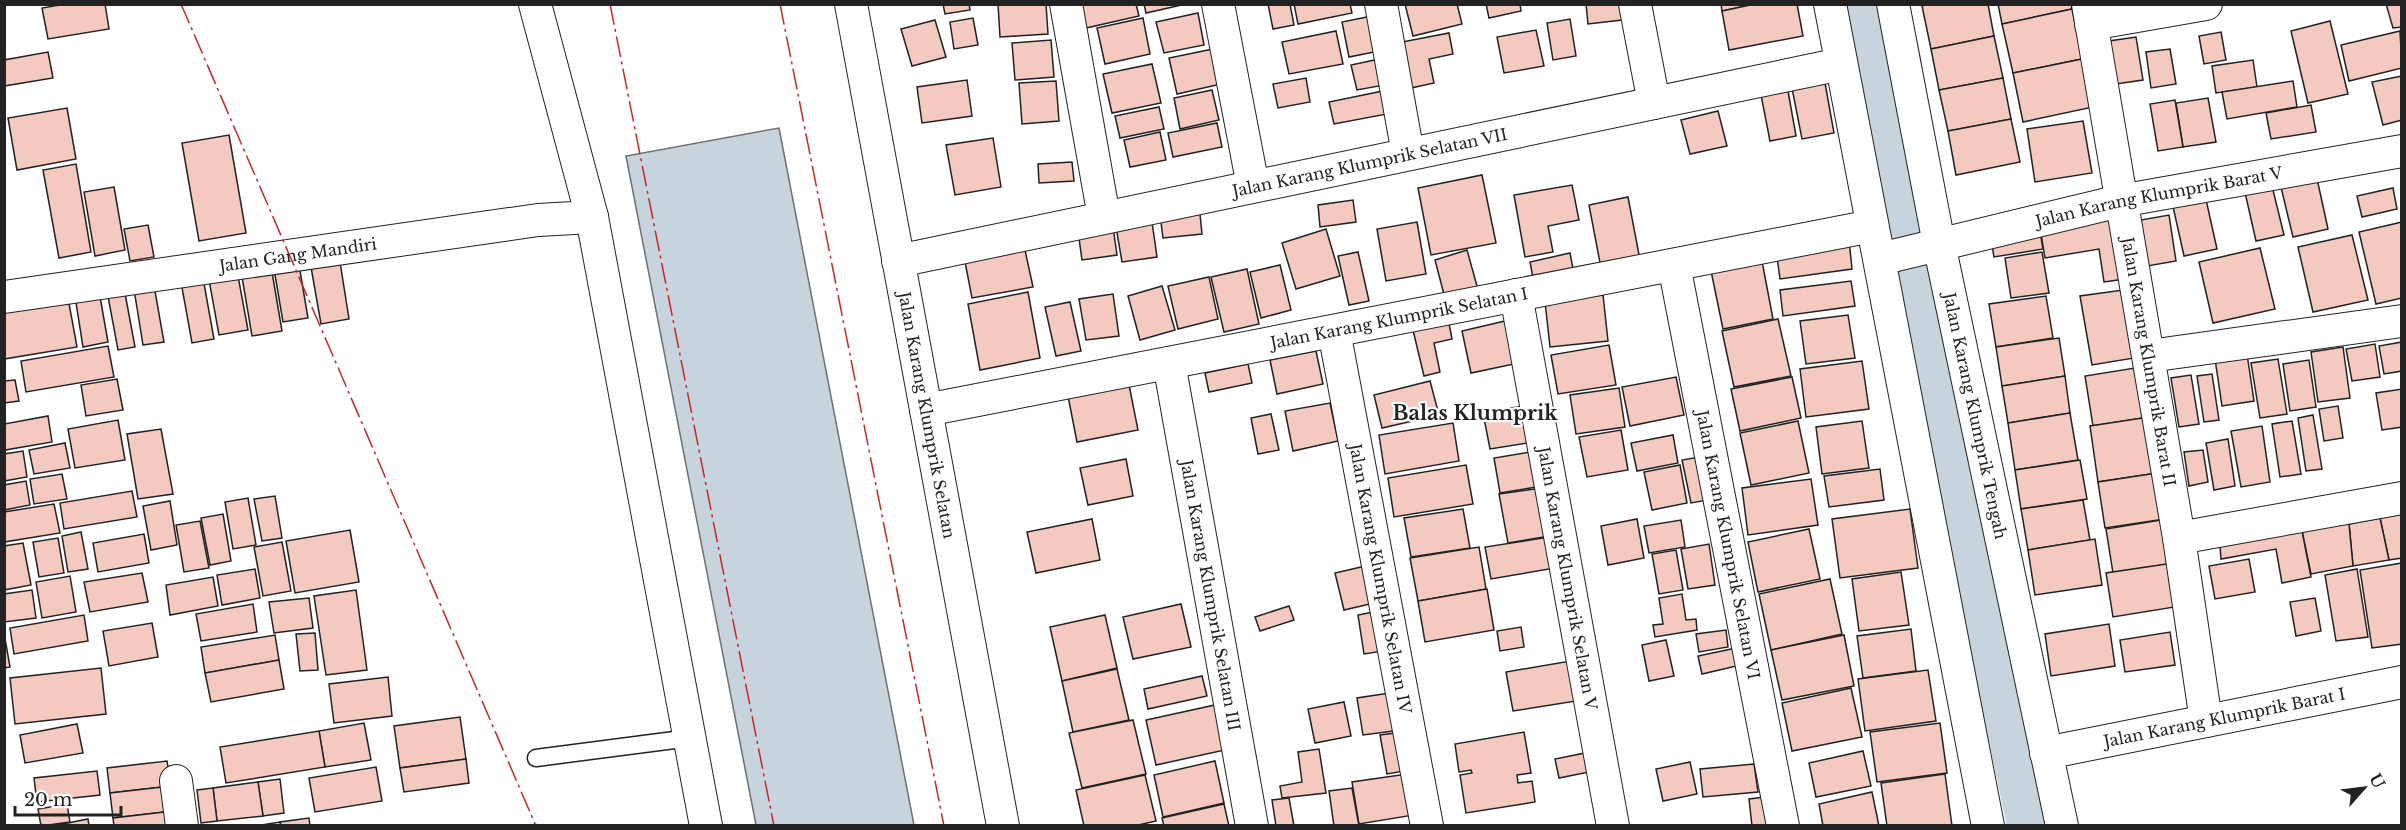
<svg xmlns="http://www.w3.org/2000/svg" width="2406" height="830" font-family="'Libre Baskerville',serif">
	<rect width="100%" height="100%" fill="#fff"/>
	<path fill="#c7d3dd" stroke="#6f6f6f" stroke-width="1.5" d="M779,128L914,825H756L626,156Z"/>
	<g fill="none" stroke-linecap="round" stroke-linejoin="round">
		<path stroke="#c7d3dd" stroke-width="63" d="M1877,4L1890,63L1915,235L2039,826"/>
	</g>
	<g fill="#f3c9c0" stroke="#222" stroke-width="1.5">
		<path d="M66,4H105L109,29L48,39L42,8Z"/>
		<path d="M943,4H969L970,10L945,14Z"/>
		<path d="M998,4H1046L1048,34L1000,37Z"/>
		<path d="M1081,4H1136L1139,16L1086,28Z"/>
		<path d="M1144,4H1186L1146,13Z"/>
		<path d="M1268,4H1290L1294,25L1273,29Z"/>
		<path d="M1294,4H1350L1352,13L1298,24Z"/>
		<path d="M1405,4H1457L1462,24L1413,36Z"/>
		<path d="M1486,4H1520L1521,11L1489,18Z"/>
		<path d="M1586,4H1620L1622,20L1588,24Z"/>
		<path d="M1721,4H1755L1722,11Z"/>
		<path d="M1755,4H1797L1803,36L1729,50L1722,11Z"/>
		<path d="M1930,4H1988L1994,36L1931,49L1922,6Z"/>
		<path d="M1998,4H2071L2072,9L2002,24Z"/>
		<path d="M2386,4H2402V27L2393,28Z"/>
		<path d="M2072,9L2082,59L2013,73L2002,24Z"/>
		<path d="M1198,13L1204,45L1164,53L1156,22Z"/>
		<path d="M1377,15L1384,50L1349,57L1342,22Z"/>
		<path d="M973,18L978,45L954,49L950,22Z"/>
		<path d="M1143,18L1150,54L1105,64L1097,28Z"/>
		<path d="M1570,19L1576,56L1553,60L1547,23Z"/>
		<path d="M935,20L946,57L912,66L901,29Z"/>
		<path d="M2330,21L2348,94L2308,103L2291,31Z"/>
		<path d="M1536,30L1544,66L1504,73L1497,37Z"/>
		<path d="M1336,31L1343,64L1289,74L1282,42Z"/>
		<path d="M2400,31L2402,68L2349,81L2341,45Z"/>
		<path d="M2221,32L2226,60L2204,64L2199,36Z"/>
		<path d="M1449,33L1453,54L1429,59L1434,83L1411,88L1402,42Z"/>
		<path d="M1994,36L2003,78L1939,90L1931,49Z"/>
		<path d="M2136,37L2143,80L2116,84L2109,41Z"/>
		<path d="M1051,40L1054,77L1015,80L1012,43Z"/>
		<path d="M1213,49L1221,84L1177,94L1169,58Z"/>
		<path d="M2170,49L2176,84L2151,88L2146,52Z"/>
		<path d="M48,52L53,78L4,86V60Z"/>
		<path d="M1384,58L1390,84L1357,90L1351,65Z"/>
		<path d="M2082,59L2093,107L2023,122L2013,73Z"/>
		<path d="M2253,60L2257,87L2216,93L2212,66Z"/>
		<path d="M1152,64L1161,103L1112,113L1103,74Z"/>
		<path d="M1823,72L1834,133L1802,139L1790,78Z"/>
		<path d="M2402,76V120L2383,125L2372,82Z"/>
		<path d="M1306,78L1310,102L1278,108L1273,84Z"/>
		<path d="M2003,78L2011,119L1948,131L1939,90Z"/>
		<path d="M967,80L972,116L922,123L917,87Z"/>
		<path d="M1056,81L1059,121L1022,124L1019,83Z"/>
		<path d="M2293,81L2297,107L2227,119L2222,92Z"/>
		<path d="M1212,90L1219,120L1180,129L1174,98Z"/>
		<path d="M1383,91L1387,114L1334,124L1329,102Z"/>
		<path d="M1788,91L1796,136L1770,141L1761,95Z"/>
		<path d="M2208,98L2216,142L2183,147L2176,103Z"/>
		<path d="M2175,100L2183,147L2158,151L2150,104Z"/>
		<path d="M2311,105L2316,132L2271,139L2266,113Z"/>
		<path d="M1159,107L1164,129L1120,138L1115,116Z"/>
		<path d="M67,108L76,159L17,170L8,118Z"/>
		<path d="M1718,111L1727,146L1690,154L1681,120Z"/>
		<path d="M2011,119L2020,162L1956,175L1948,131Z"/>
		<path d="M2083,121L2092,173L2035,182L2027,129Z"/>
		<path d="M1217,123L1222,147L1173,157L1168,133Z"/>
		<path d="M1160,132L1166,160L1130,167L1124,140Z"/>
		<path d="M229,135L246,233L199,241L182,143Z"/>
		<path d="M993,138L1001,187L955,195L946,145Z"/>
		<path d="M1072,162L1074,181L1039,183L1038,164Z"/>
		<path d="M76,164L91,252L59,258L43,170Z"/>
		<path d="M2316,174L2328,229L2293,237L2280,183Z"/>
		<path d="M1482,175L1496,243L1431,255L1418,188Z"/>
		<path d="M2271,182L2284,235L2256,241L2244,188Z"/>
		<path d="M1572,185L1579,220L1548,226L1553,252L1525,257L1514,195Z"/>
		<path d="M114,187L125,250L95,256L84,192Z"/>
		<path d="M2393,188L2397,209L2362,217L2357,196Z"/>
		<path d="M2205,195L2217,249L2184,256L2172,202Z"/>
		<path d="M1628,197L1640,260L1601,268L1589,205Z"/>
		<path d="M1353,200L1356,222L1320,227L1318,205Z"/>
		<path d="M1199,204L1202,234L1163,238L1159,207Z"/>
		<path d="M2114,210L2125,279L2104,282L2099,249L2045,258L2039,222Z"/>
		<path d="M1151,215L1157,257L1122,262L1115,221Z"/>
		<path d="M2169,215L2176,261L2142,267L2135,221Z"/>
		<path d="M1112,220L1117,255L1082,260L1077,224Z"/>
		<path d="M1417,222L1426,274L1386,281L1377,229Z"/>
		<path d="M2402,222V298L2376,304L2359,232Z"/>
		<path d="M148,225L154,257L130,261L124,229Z"/>
		<path d="M2039,226L2043,249L1994,257L1990,234Z"/>
		<path d="M1326,229L1340,276L1296,289L1282,243Z"/>
		<path d="M2352,235L2368,300L2313,312L2298,247Z"/>
		<path d="M1849,240L1852,269L1780,279L1776,250Z"/>
		<path d="M2260,248L2275,309L2213,323L2199,262Z"/>
		<path d="M1025,250L1033,287L972,298L965,262Z"/>
		<path d="M1467,250L1480,297L1447,306L1435,260Z"/>
		<path d="M1358,252L1369,301L1349,305L1338,256Z"/>
		<path d="M2042,252L2049,293L2011,298L2005,258Z"/>
		<path d="M1570,253L1574,274L1534,283L1530,262Z"/>
		<path d="M1761,256L1773,319L1723,329L1710,266Z"/>
		<path d="M340,262L349,319L321,324L311,267Z"/>
		<path d="M299,265L308,318L283,322L274,269Z"/>
		<path d="M1280,265L1291,310L1261,318L1250,272Z"/>
		<path d="M1247,269L1259,324L1224,332L1211,277Z"/>
		<path d="M272,272L282,331L252,336L242,277Z"/>
		<path d="M238,276L248,330L219,335L209,280Z"/>
		<path d="M1209,277L1218,319L1178,329L1168,286Z"/>
		<path d="M203,278L214,339L192,343L181,282Z"/>
		<path d="M153,280L164,342L143,345L133,283Z"/>
		<path d="M1851,281L1855,306L1783,316L1780,290Z"/>
		<path d="M1162,286L1175,330L1140,340L1128,296Z"/>
		<path d="M124,288L135,347L118,350L107,291Z"/>
		<path d="M2123,290L2134,358L2092,365L2080,296Z"/>
		<path d="M99,291L108,342L83,347L75,296Z"/>
		<path d="M1028,292L1040,358L980,370L968,304Z"/>
		<path d="M1113,294L1119,336L1086,340L1079,299Z"/>
		<path d="M1603,295L1608,341L1550,347L1545,302Z"/>
		<path d="M2046,296L2053,338L1996,347L1989,304Z"/>
		<path d="M68,298L77,347L4,359V309Z"/>
		<path d="M1070,302L1081,351L1056,356L1045,307Z"/>
		<path d="M1848,315L1855,358L1806,364L1800,321Z"/>
		<path d="M1448,318L1452,339L1434,343L1440,372L1424,376L1412,326Z"/>
		<path d="M1778,319L1791,376L1734,387L1722,331Z"/>
		<path d="M1505,321L1514,364L1471,373L1462,331Z"/>
		<path d="M2059,338L2065,376L2002,386L1996,347Z"/>
		<path d="M2402,342V371L2384,374L2379,346Z"/>
		<path d="M2375,344L2380,377L2352,381L2346,349Z"/>
		<path d="M1609,345L1616,385L1558,394L1551,355Z"/>
		<path d="M108,346L114,377L26,392L21,361Z"/>
		<path d="M2343,347L2350,398L2318,402L2311,352Z"/>
		<path d="M1316,351L1323,384L1277,394L1270,360Z"/>
		<path d="M2247,354L2254,401L2222,406L2215,359Z"/>
		<path d="M2278,359L2287,414L2260,418L2251,363Z"/>
		<path d="M2309,360L2316,407L2290,411L2283,364Z"/>
		<path d="M1862,361L1869,409L1806,417L1800,369Z"/>
		<path d="M1248,364L1252,383L1209,392L1205,373Z"/>
		<path d="M2141,367L2149,417L2093,426L2085,376Z"/>
		<path d="M2212,374L2219,420L2204,422L2197,376Z"/>
		<path d="M2191,375L2199,424L2179,427L2171,378Z"/>
		<path d="M2065,376L2070,413L2008,423L2002,386Z"/>
		<path d="M1676,377L1684,415L1630,426L1622,387Z"/>
		<path d="M1792,377L1801,418L1740,431L1731,389Z"/>
		<path d="M117,379L123,410L86,416L81,385Z"/>
		<path d="M15,380L19,401L4,403V381Z"/>
		<path d="M1430,381L1439,415L1382,428L1374,395Z"/>
		<path d="M1129,385L1138,430L1077,442L1068,396Z"/>
		<path d="M1619,388L1625,427L1576,434L1570,395Z"/>
		<path d="M2402,389V427L2382,430L2376,393Z"/>
		<path d="M1330,403L1338,441L1293,451L1285,411Z"/>
		<path d="M1534,404L1540,441L1490,449L1483,413Z"/>
		<path d="M2338,406L2343,438L2324,441L2319,409Z"/>
		<path d="M2070,413L2078,460L2015,470L2008,423Z"/>
		<path d="M1271,414L1279,450L1258,454L1251,418Z"/>
		<path d="M2313,415L2322,469L2306,471L2298,418Z"/>
		<path d="M48,416L52,442L5,450L4,424Z"/>
		<path d="M2149,417L2157,473L2098,482L2090,426Z"/>
		<path d="M118,420L125,460L75,468L68,429Z"/>
		<path d="M1798,421L1809,473L1751,485L1740,433Z"/>
		<path d="M1862,421L1869,468L1822,474L1816,427Z"/>
		<path d="M2292,421L2301,474L2280,477L2272,424Z"/>
		<path d="M1453,423L1459,461L1385,474L1379,435Z"/>
		<path d="M2262,426L2270,482L2241,487L2231,431Z"/>
		<path d="M161,429L173,494L138,499L127,434Z"/>
		<path d="M1621,430L1628,470L1587,477L1579,437Z"/>
		<path d="M1673,435L1678,463L1637,471L1631,443Z"/>
		<path d="M2228,439L2235,486L2214,490L2206,443Z"/>
		<path d="M65,443L70,468L34,474L29,450Z"/>
		<path d="M1543,450L1549,485L1500,493L1494,458Z"/>
		<path d="M2203,450L2208,482L2189,486L2184,452Z"/>
		<path d="M23,451L27,477L4,481V454Z"/>
		<path d="M1705,456L1713,499L1691,503L1682,460Z"/>
		<path d="M1126,459L1133,496L1088,505L1080,468Z"/>
		<path d="M2080,460L2087,499L2021,509L2015,470Z"/>
		<path d="M1466,465L1473,504L1394,517L1388,478Z"/>
		<path d="M1680,465L1687,503L1652,510L1644,472Z"/>
		<path d="M1880,469L1884,500L1829,507L1824,476Z"/>
		<path d="M2157,473L2165,519L2105,528L2098,482Z"/>
		<path d="M62,474L67,499L34,504L30,479Z"/>
		<path d="M1811,479L1818,525L1748,535L1742,488Z"/>
		<path d="M26,481L30,505L4,510V485Z"/>
		<path d="M1549,487L1556,535L1508,543L1499,494Z"/>
		<path d="M132,491L137,517L64,529L60,503Z"/>
		<path d="M275,496L282,538L262,541L254,499Z"/>
		<path d="M248,498L256,545L233,549L225,502Z"/>
		<path d="M2083,500L2090,540L2028,550L2021,509Z"/>
		<path d="M170,501L177,545L151,550L143,506Z"/>
		<path d="M54,504L60,533L4,542V512Z"/>
		<path d="M1463,509L1470,548L1411,557L1404,518Z"/>
		<path d="M1910,509L1918,568L1840,578L1832,519Z"/>
		<path d="M223,514L231,561L210,565L201,518Z"/>
		<path d="M2402,514V558L2389,560L2380,518Z"/>
		<path d="M2173,518L2180,562L2113,573L2106,529Z"/>
		<path d="M2380,518L2389,560L2353,566L2349,524Z"/>
		<path d="M1092,519L1100,560L1036,573L1027,532Z"/>
		<path d="M1637,519L1644,558L1608,565L1601,526Z"/>
		<path d="M1681,520L1685,547L1649,553L1644,526Z"/>
		<path d="M200,521L209,568L184,572L176,525Z"/>
		<path d="M2341,524H2349L2353,566L2311,574L2302,531Z"/>
		<path d="M1809,529L1820,579L1758,592L1748,542Z"/>
		<path d="M350,530L359,582L295,593L286,541Z"/>
		<path d="M2302,531L2311,577L2282,583L2276,549L2221,559L2220,546Z"/>
		<path d="M81,532L88,569L68,572L62,536Z"/>
		<path d="M144,534L149,563L98,572L93,543Z"/>
		<path d="M1556,536L1561,567L1491,579L1485,547Z"/>
		<path d="M58,538L64,573L39,577L33,542Z"/>
		<path d="M2095,539L2102,585L2035,595L2028,550Z"/>
		<path d="M282,542L291,591L263,596L254,547Z"/>
		<path d="M23,543L31,585L4,590V546Z"/>
		<path d="M1709,544L1715,585L1688,589L1681,549Z"/>
		<path d="M1479,547L1486,589L1418,601L1410,558Z"/>
		<path d="M1676,550L1683,590L1659,594L1652,554Z"/>
		<path d="M2249,559L2255,592L2215,599L2209,566Z"/>
		<path d="M2180,562L2187,605L2113,617L2106,573Z"/>
		<path d="M2402,563V644L2372,648L2360,570Z"/>
		<path d="M1374,564L1383,601L1344,610L1335,573Z"/>
		<path d="M255,569L260,598L222,605L217,575Z"/>
		<path d="M2357,569L2368,637L2336,641L2325,575Z"/>
		<path d="M1901,572L1909,625L1859,631L1852,579Z"/>
		<path d="M142,573L148,602L90,612L84,582Z"/>
		<path d="M70,576L76,612L42,618L36,582Z"/>
		<path d="M213,577L218,606L170,615L166,585Z"/>
		<path d="M1830,579L1842,634L1771,650L1759,594Z"/>
		<path d="M1487,589L1494,630L1425,642L1418,601Z"/>
		<path d="M32,590L36,618L4,622V594Z"/>
		<path d="M356,590L367,670L326,675L314,596Z"/>
		<path d="M1682,594L1686,620L1696,619L1697,630L1655,637L1653,625L1663,624L1659,598Z"/>
		<path d="M309,598L313,628L274,633L269,602Z"/>
		<path d="M2315,598L2321,631L2296,636L2290,602Z"/>
		<path d="M253,604L257,632L201,641L196,614Z"/>
		<path d="M1181,604L1191,647L1133,659L1123,617Z"/>
		<path d="M1289,606L1294,620L1260,631L1255,617Z"/>
		<path d="M1383,610L1390,650L1364,654L1358,615Z"/>
		<path d="M84,615L88,641L14,654L10,628Z"/>
		<path d="M1105,615L1117,668L1062,681L1050,627Z"/>
		<path d="M152,623L158,657L109,666L103,631Z"/>
		<path d="M2109,624L2115,666L2051,676L2045,634Z"/>
		<path d="M1521,627L1524,647L1500,651L1497,631Z"/>
		<path d="M1911,629L1916,671L1863,678L1857,636Z"/>
		<path d="M1726,630L1728,647L1699,652L1696,634Z"/>
		<path d="M2170,632L2175,665L2125,672L2120,640Z"/>
		<path d="M4,633L10,667L4,668Z"/>
		<path d="M315,633L318,670L300,671L296,634Z"/>
		<path d="M275,635L279,660L205,673L201,647Z"/>
		<path d="M1844,635L1854,686L1782,700L1771,650Z"/>
		<path d="M1666,640L1674,676L1649,681L1642,645Z"/>
		<path d="M1741,647L1745,664L1702,674L1698,656Z"/>
		<path d="M1582,659L1589,699L1513,711L1506,672Z"/>
		<path d="M279,660L284,689L211,702L205,673Z"/>
		<path d="M101,668L106,714L15,724L10,678Z"/>
		<path d="M1117,669L1129,720L1073,732L1062,681Z"/>
		<path d="M1928,670L1936,721L1865,731L1858,679Z"/>
		<path d="M1202,676L1207,696L1148,709L1144,689Z"/>
		<path d="M388,677L392,716L334,723L329,684Z"/>
		<path d="M1851,688L1862,737L1792,751L1782,703Z"/>
		<path d="M1396,692L1401,730L1363,735L1357,698Z"/>
		<path d="M1344,702L1351,736L1315,743L1308,709Z"/>
		<path d="M1224,703L1234,748L1156,765L1146,720Z"/>
		<path d="M460,717L466,759L400,768L394,726Z"/>
		<path d="M1133,720L1146,774L1082,788L1069,733Z"/>
		<path d="M364,723L371,760L325,767L319,731Z"/>
		<path d="M1940,723L1947,773L1877,782L1870,732Z"/>
		<path d="M77,724L83,753L25,763L20,735Z"/>
		<path d="M319,731L325,767L226,783L220,747Z"/>
		<path d="M1403,732L1410,770L1387,774L1380,735Z"/>
		<path d="M1524,732L1531,773L1517,775L1518,783L1532,781L1535,802L1466,813L1460,775L1472,773L1471,770L1459,772L1455,744Z"/>
		<path d="M1319,749L1326,793L1282,798L1280,786L1302,782L1298,752Z"/>
		<path d="M1863,751L1871,786L1816,797L1809,763Z"/>
		<path d="M1590,752L1594,771L1559,778L1555,759Z"/>
		<path d="M466,759L469,783L404,792L400,768Z"/>
		<path d="M167,761L171,786L110,793L107,768Z"/>
		<path d="M1215,761L1224,803L1163,817L1154,775Z"/>
		<path d="M1690,762L1697,794L1663,801L1656,769Z"/>
		<path d="M1754,764L1758,792L1703,797L1700,769Z"/>
		<path d="M376,767L382,801L315,812L309,778Z"/>
		<path d="M97,771L100,795L37,802L34,778Z"/>
		<path d="M1407,774L1414,815L1359,824L1352,782Z"/>
		<path d="M1945,774L1952,826H1887L1881,783Z"/>
		<path d="M1145,775L1156,821L1134,826H1084L1076,790Z"/>
		<path d="M280,779L284,813L263,816L258,782Z"/>
		<path d="M258,782L263,816L217,821L213,788Z"/>
		<path d="M171,786L173,811L113,818L110,793Z"/>
		<path d="M213,788L217,821L201,823L197,790Z"/>
		<path d="M1352,788L1359,826H1334L1329,791Z"/>
		<path d="M1872,792L1879,826H1823L1819,804Z"/>
		<path d="M1772,796L1776,826H1752L1749,799Z"/>
		<path d="M1289,798L1294,826H1276L1272,800Z"/>
		<path d="M67,804L70,822L41,826L38,809Z"/>
		<path d="M1224,804L1229,826H1164L1162,818Z"/>
		<path d="M173,811L175,826H114L113,818Z"/>
		<path d="M309,818L310,826H281L280,822Z"/>
		<path d="M88,819L89,826H53Z"/>
		<path d="M280,822L281,826H255Z"/>
	</g>
	<g fill="none" stroke-linecap="round" stroke-linejoin="round">
		<defs>
			<path id="service" d="M536,758L690,738"/>
			<g id="minor">
				<path d="M535,4L592,217L706,826"/>
				<path id="s1" d="M851,4L1003,826"/>
				<path d="M1066,4L1104,217"/>
				<path d="M1218,4L1253,186"/>
				<path d="M1381,4L1408,154"/>
				<path d="M1635,4L1654,103"/>
				<path d="M1830,4L1988,826"/>
				<path id="s2" d="M1893,4L1939,244L2062,826"/>
				<path id="s3" d="M2088,4L2179,538L2206,721"/>
				<path d="M2091,24L2206,4"/>
				<path id="s4" d="M1880,259L2120,201L2402,151"/>
				<path id="s5" d="M898,261L1841,64"/>
				<path id="s6" d="M1674,265L1783,826"/>
				<path id="s7" d="M1516,295L1613,826"/>
				<path id="s8" d="M4,297L538,220L592,217"/>
				<path id="s9" d="M1334,331L1427,826"/>
				<path d="M2149,356L2402,321"/>
				<path id="s10" d="M1169,363L1252,826"/>
				<path id="s11" d="M926,410L1872,226"/>
				<path d="M2179,538L2402,498"/>
				<path id="s12" d="M2046,753L2402,682"/>
				<path d="M176,781L182,826"/>
			</g>
		</defs>
		<use href="#service" stroke="#222" stroke-width="19"/>
		<use href="#minor" stroke="#222" stroke-width="34"/>
		<use href="#service" stroke="#fff" stroke-width="16"/>
		<use href="#minor" stroke="#fff" stroke-width="32"/>
		<g stroke="#c62828" stroke-width="1.5" stroke-dasharray="21 4.5 3 4.5" stroke-linecap="butt">
			<path d="M181,4L536,826"/>
			<path d="M610,4L774,826"/>
			<path d="M780,4L944,826"/>
		</g>
	</g>
	<g text-anchor="middle" stroke-width="4.5" stroke-linejoin="round" paint-order="stroke">
		<g font-size="16" fill="#222" stroke="#fff">
			<text dy="6" stroke="none"><textPath href="#s5" startOffset="482">Jalan Karang Klumprik Selatan VII</textPath></text>
			<text dy="6" stroke="none"><textPath href="#s4" startOffset="286">Jalan Karang Klumprik Barat V</textPath></text>
			<text dy="6" stroke="none"><textPath href="#s8" startOffset="297">Jalan Gang Mandiri</textPath></text>
			<text dy="6" stroke="none"><textPath href="#s11" startOffset="482">Jalan Karang Klumprik Selatan I</textPath></text>
			<text dy="6" stroke="none"><textPath href="#s3" startOffset="363">Jalan Karang Klumprik Barat II</textPath></text>
			<text dy="6" stroke="none"><textPath href="#s1" startOffset="418">Jalan Karang Klumprik Selatan</textPath></text>
			<text dy="6" stroke="none"><textPath href="#s2" startOffset="420">Jalan Karang Klumprik Tengah</textPath></text>
			<text dy="6" stroke="none"><textPath href="#s6" startOffset="285">Jalan Karang Klumprik Selatan VI</textPath></text>
			<text dy="6" stroke="none"><textPath href="#s9" startOffset="252">Jalan Karang Klumprik Selatan IV</textPath></text>
			<text dy="6" stroke="none"><textPath href="#s7" startOffset="288">Jalan Karang Klumprik Selatan V</textPath></text>
			<text dy="6" stroke="none"><textPath href="#s10" startOffset="236">Jalan Karang Klumprik Selatan III</textPath></text>
			<text dy="6" stroke="none"><textPath href="#s12" startOffset="182">Jalan Karang Klumprik Barat I</textPath></text>
		</g>
		<g font-size="20" font-weight="bold" fill="#222" stroke="#fff">
			<text x="1475" y="420">Balas Klumprik</text>
		</g>
	</g>
	<rect width="2406" height="830" fill="none" stroke="#222222" stroke-width="12"/>
	<g transform="translate(2364 788) rotate(62)" stroke="#ffffff" stroke-width="4.5" paint-order="stroke">
	<path d="M0-4.5L10 22L0 15L-10 22Z" fill="#222222"/>
	<text y="-9" font-size="16" font-weight="bold" text-anchor="middle" fill="#222222">U</text>
	</g>
	<path d="M15 806v9h106v-9" fill="none" stroke="#222222" stroke-width="3"/>
	<text x="24" y="806" font-size="18" fill="#222222" stroke="#ffffff" stroke-width="4.5" paint-order="stroke">20 m</text>
</svg>
